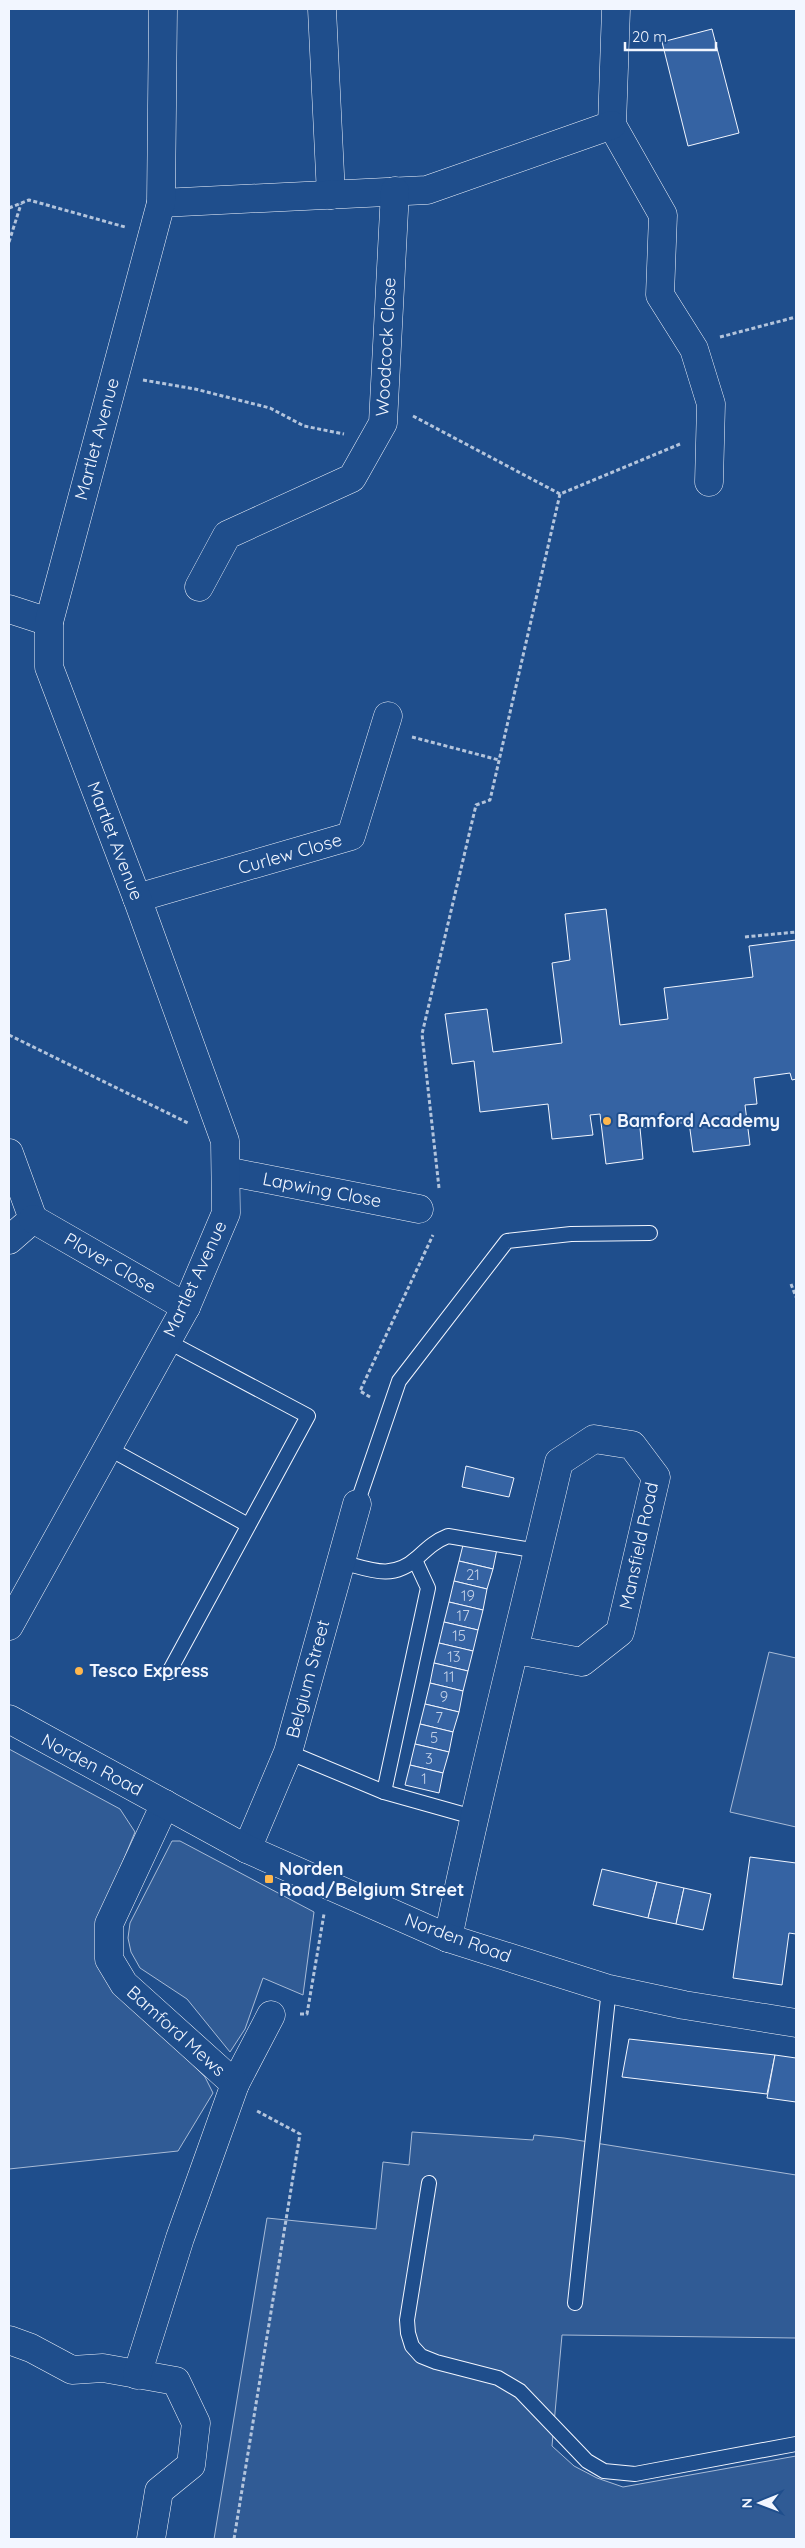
<svg xmlns="http://www.w3.org/2000/svg" width="805" height="2548" font-family="Quicksand,sans-serif">
	<rect width="100%" height="100%" fill="#1f4e8c"/>
	<g fill="#305b95" stroke="#a8bbd7">
		<path d="M769,1652L796,1658V1827L730,1812Z"/>
		<path d="M9,1749L120,1809L135,1832L97,1924L136,2009L205,2077L213,2093L178,2151L9,2169Z"/>
		<path d="M172,1841H180L314,1912L303,1995L263,1978L245,2029L230,2052L187,1999L140,1968L131,1952L128,1938L130,1923Z"/>
		<path d="M412,2132L533,2140L534,2135L564,2138L796,2175V2338L562,2335L552,2446L574,2466L597,2478L623,2487L796,2456V2539H214L267,2218L376,2229L383,2162L409,2165Z"/>
	</g>
	<g fill="#3563a3" stroke="#f2f6ff">
		<path d="M712,29L739,133L688,146L662,42Z"/>
		<path d="M606,909L620,1025L668,1019L664,988L753,977L749,946L796,940V1079L792,1080L790,1073L754,1078L757,1104L745,1105L750,1145L693,1152L689,1122L640,1128L643,1159L606,1164L600,1114L590,1115L593,1135L552,1139L548,1104L480,1112L474,1061L452,1064L445,1014L487,1009L493,1052L562,1043L552,963L570,960L565,914Z"/>
		<path d="M466,1466L514,1478L509,1497L462,1487Z"/>
		<path d="M464,1541L497,1549L493,1569L459,1561Z"/>
		<path d="M459,1561L493,1569L487,1589L454,1581Z"/>
		<path d="M454,1581L487,1589L483,1610L449,1602Z"/>
		<path d="M449,1602L483,1610L478,1630L444,1622Z"/>
		<path d="M444,1622L478,1630L473,1651L439,1643Z"/>
		<path d="M439,1643L473,1651L468,1671L434,1663Z"/>
		<path d="M434,1663L468,1671L463,1691L430,1683Z"/>
		<path d="M430,1683L463,1691L459,1712L425,1704Z"/>
		<path d="M425,1704L459,1712L453,1732L420,1724Z"/>
		<path d="M420,1724L453,1732L449,1752L415,1744Z"/>
		<path d="M415,1744L449,1752L443,1773L410,1765Z"/>
		<path d="M410,1765L443,1773L439,1793L405,1785Z"/>
		<path d="M750,1857L796,1863V1934L789,1933L782,1985L733,1978Z"/>
		<path d="M602,1869L657,1882L648,1918L593,1905Z"/>
		<path d="M657,1882L684,1888L676,1924L648,1918Z"/>
		<path d="M684,1888L711,1894L703,1930L676,1924Z"/>
		<path d="M629,2039L775,2055L767,2094L622,2077Z"/>
		<path d="M775,2055L796,2058V2102L767,2098Z"/>
	</g>
	<g fill="none" stroke-linecap="round" stroke-linejoin="round">
		<defs>
			<g id="lane">
				<path d="M167,1341L308,1416L169,1672"/>
				<path d="M108,1448L248,1525"/>
				<path d="M357,1504L399,1381L507,1241L571,1234L650,1233"/>
				<path d="M341,1562C369,1569 392,1581 417,1558C427,1549 435,1541 448,1536L538,1551"/>
				<path d="M288,1752L384,1792L473,1817"/>
				<path d="M384,1792L428,1588L415,1560"/>
				<path d="M429,2183L407,2320L408,2333L412,2346L421,2356L436,2362L498,2378L520,2391L587,2461L604,2471L635,2474L796,2444"/>
				<path d="M575,2303L609,1989"/>
			</g>
			<g id="street">
				<path d="M322,9L331,195"/>
				<path d="M616,9L612,125L663,215L660,295L694,349L711,404L709,482"/>
				<path d="M161,203L427,190L612,125"/>
				<path d="M199,587L227,535L352,478L383,423L395,191"/>
				<path d="M9,609L49,622"/>
				<path d="M137,898L351,836L388,716"/>
				<path d="M9,1153L33,1219L9,1240"/>
				<path d="M226,1171L419,1209"/>
				<path d="M33,1219L186,1307"/>
				<path d="M9,1626L186,1307L226,1213L225,1141L137,898L49,667V622L161,203L163,9"/>
				<path d="M247,1849L288,1752L357,1504"/>
				<path d="M448,1938C481,1779 522,1621 559,1462L594,1439L632,1445L656,1477L620,1632L582,1662L516,1650"/>
				<path d="M235,2084L271,2015"/>
				<path d="M9,2340L31,2348L72,2370L103,2368L176,2381L196,2423L191,2465L159,2491L151,2539"/>
				<path d="M137,2375L180,2238L235,2084L124,1984L109,1959V1924L165,1804"/>
			</g>
			<path id="secondary" d="M9,1719L247,1849L448,1938L609,1989L684,2005L796,2023"/>
		</defs>
		<use href="#lane" stroke="#f2f6ff" stroke-width="16"/>
		<use href="#street" stroke="#f2f6ff" stroke-width="29"/>
		<use href="#secondary" stroke="#f2f6ff" stroke-width="29"/>
		<g stroke="#b3c4dc" stroke-width="3" stroke-dasharray="4 2.5" stroke-linecap="butt">
			<path d="M9,208L29,200L125,227"/>
			<path d="M9,242L21,204"/>
			<path d="M720,337L796,317"/>
			<path d="M143,380L195,389L270,408L304,426L344,434"/>
			<path d="M413,416L560,494"/>
			<path d="M412,737L499,760"/>
			<path d="M745,937L796,932"/>
			<path d="M9,1035L188,1123"/>
			<path d="M439,1188L422,1034L476,805L490,800L560,494L680,444"/>
			<path d="M791,1284L796,1297"/>
			<path d="M370,1397L360,1391L433,1235"/>
			<path d="M300,2014H307L324,1914"/>
			<path d="M234,2539L300,2134L257,2111"/>
		</g>
		<use href="#lane" stroke="#1f4e8c" stroke-width="14"/>
		<use href="#street" stroke="#1f4e8c" stroke-width="28"/>
		<use href="#secondary" stroke="#1f4e8c" stroke-width="28"/>
	</g>
	<g fill="#ffb74d" stroke="#1f4e8c" stroke-width="2">
		<circle cx="607" cy="1121" r="5"/>
		<circle cx="79" cy="1671" r="5"/>
		<rect x="264" y="1874" width="10" height="10" rx="2.5"/>
	</g>
	<g text-anchor="middle" stroke-width="4" stroke-linejoin="round" paint-order="stroke">
		<g font-size="15" fill="#c3d1e8">
			<text x="473" y="1580">21</text>
			<text x="468" y="1601">19</text>
			<text x="463" y="1621">17</text>
			<text x="459" y="1641">15</text>
			<text x="454" y="1662">13</text>
			<text x="449" y="1682">11</text>
			<text x="444" y="1702">9</text>
			<text x="439" y="1723">7</text>
			<text x="434" y="1743">5</text>
			<text x="429" y="1764">3</text>
			<text x="424" y="1784">1</text>
		</g>
		<g font-size="18" fill="#f2f6ff" stroke="#1f4e8c">
			<text transform="translate(386 347) rotate(-87)" y="6">Woodcock Close</text>
			<text transform="translate(97 439) rotate(-75)" y="6">Martlet Avenue</text>
			<text transform="translate(115 841) rotate(69)" y="6">Martlet Avenue</text>
			<text transform="translate(290 854) rotate(-16)" y="6">Curlew Close</text>
			<text transform="translate(322 1190) rotate(11)" y="6">Lapwing Close</text>
			<text transform="translate(110 1263) rotate(30)" y="6">Plover Close</text>
			<text transform="translate(195 1279) rotate(-65)" y="6">Martlet Avenue</text>
			<text transform="translate(639 1546) rotate(-78)" y="6">Mansfield Road</text>
			<text transform="translate(308 1679) rotate(-75)" y="6">Belgium Street</text>
			<text transform="translate(92 1765) rotate(28)" y="6">Norden Road</text>
			<text transform="translate(458 1938) rotate(20)" y="6">Norden Road</text>
			<text transform="translate(176 2031) rotate(42)" y="6">Bamford Mews</text>
		</g>
		<g font-size="18" font-weight="bold" fill="#f2f6ff" stroke="#1f4e8c" text-anchor="start">
			<text x="617" y="1127">Bamford Academy</text>
			<text x="89" y="1677">Tesco Express</text>
			<text x="279" y="1875">Norden<tspan x="279" dy="21">Road/Belgium Street</tspan></text>
		</g>
	</g>
	<rect width="805" height="2548" fill="none" stroke="#f2f6ff" stroke-width="20"/>
	<g transform="translate(760 2503) rotate(269)" stroke="#1f4e8c" stroke-width="4" paint-order="stroke">
	<path d="M0-4L9 19L0 12L-9 19Z" fill="#f2f6ff"/>
	<text y="-8" font-size="14" font-weight="bold" text-anchor="middle" fill="#f2f6ff">N</text>
	</g>
	<path d="M625 42v8h91v-8" fill="none" stroke="#f2f6ff" stroke-width="2.5"/>
	<text x="632" y="42" font-size="15" fill="#f2f6ff" stroke="#1f4e8c" stroke-width="4" paint-order="stroke">20 m</text>
</svg>
